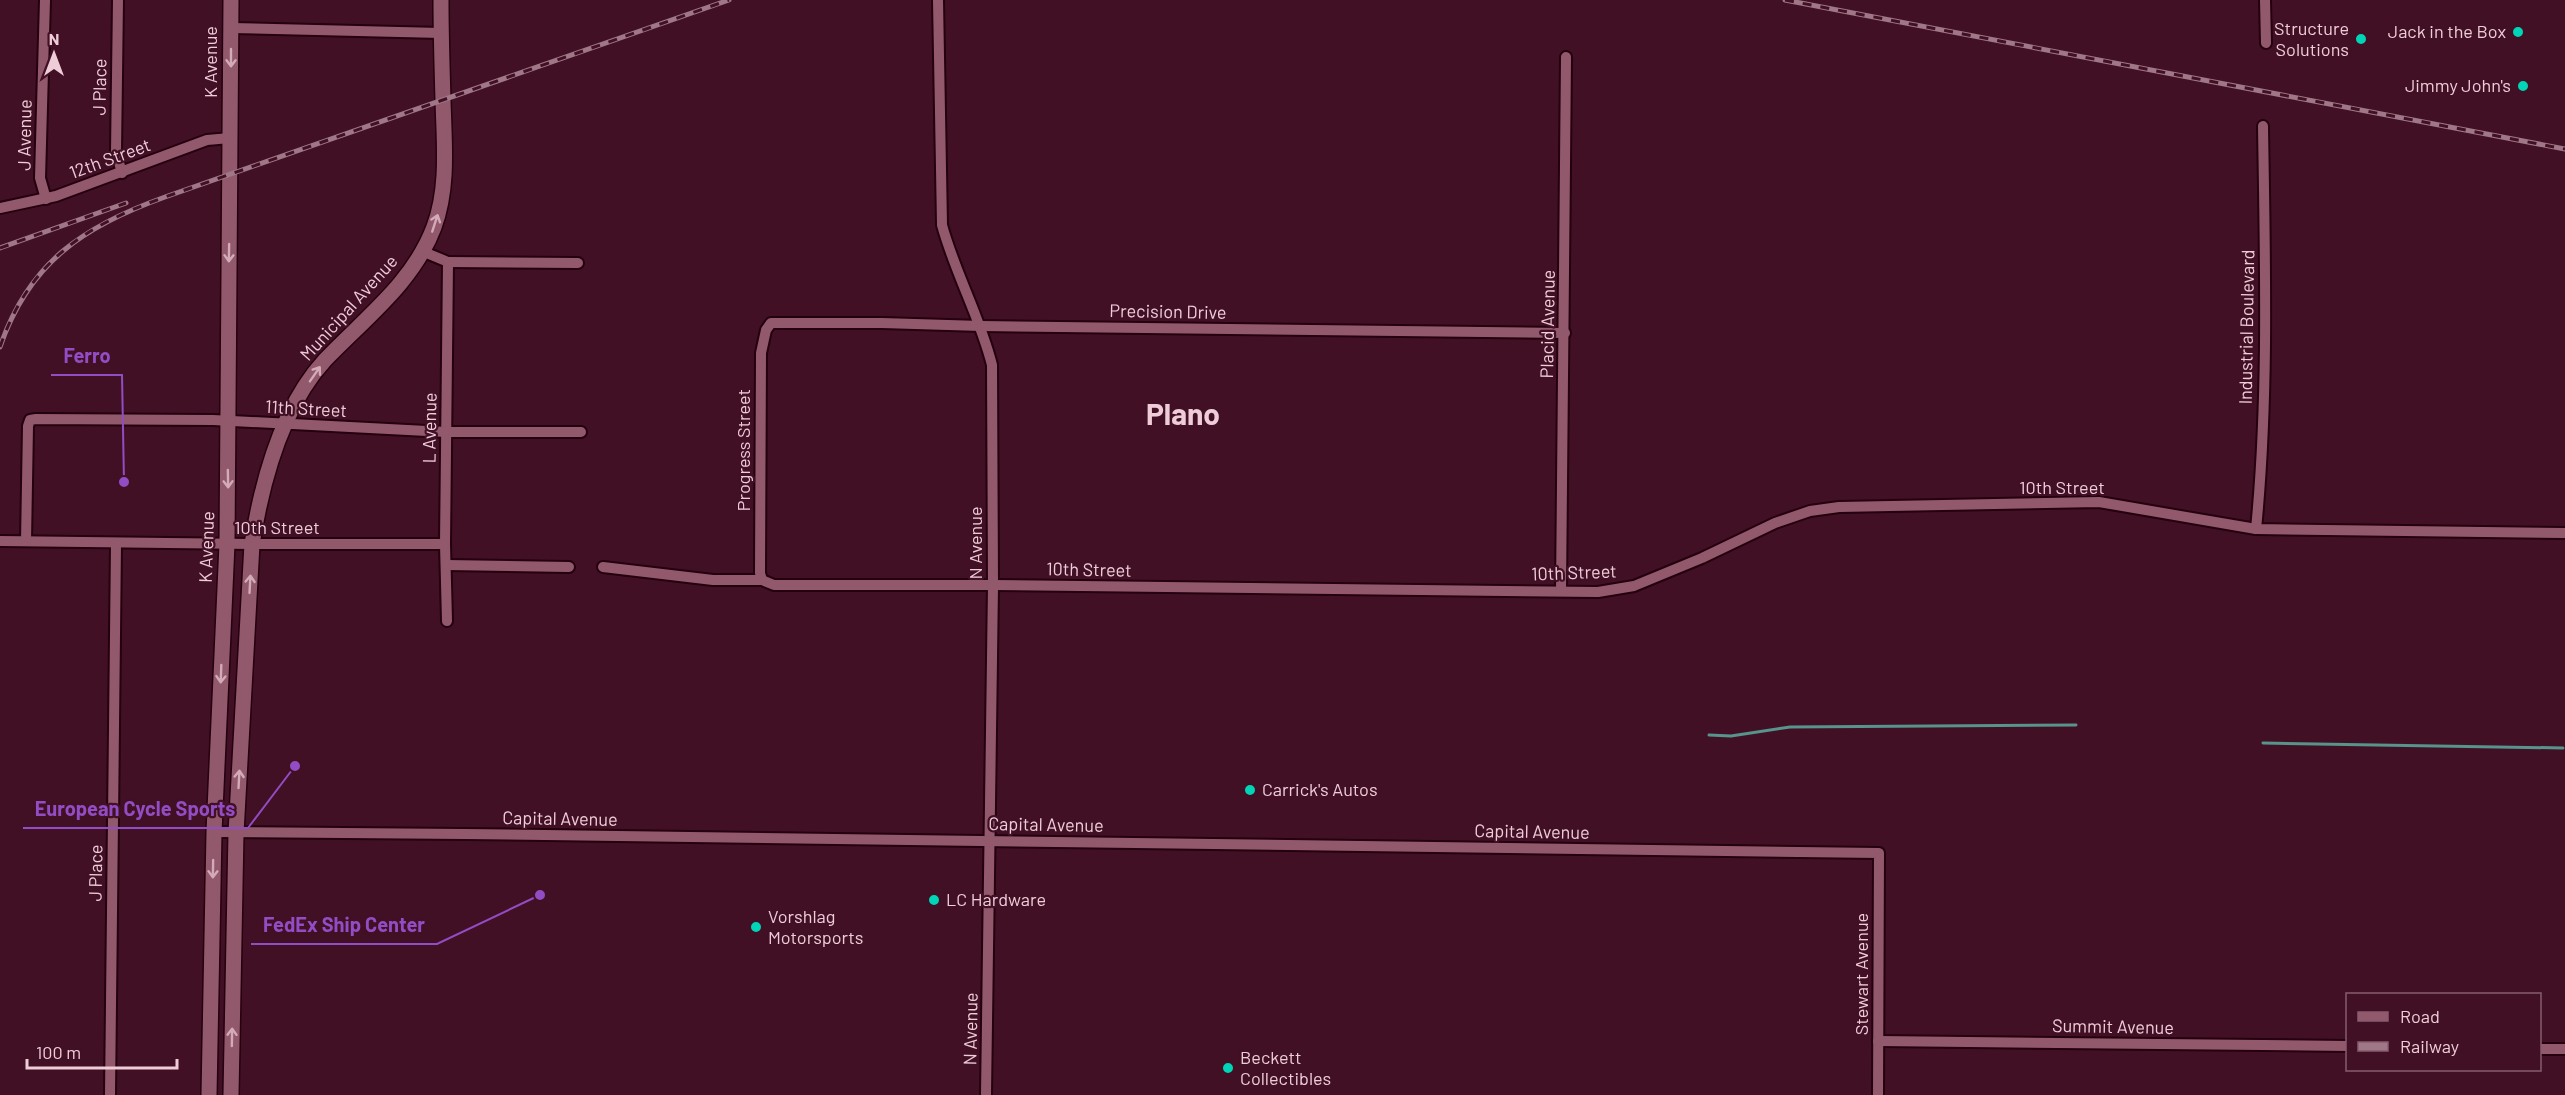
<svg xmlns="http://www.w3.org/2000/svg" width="2565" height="1095" font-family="Barlow,sans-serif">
	<rect width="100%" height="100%" fill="#421025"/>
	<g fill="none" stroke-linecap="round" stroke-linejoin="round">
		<g stroke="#56948c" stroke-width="3">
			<path d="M1709,735L1731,736L1790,727L2076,725"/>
			<path d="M2263,743L2563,748"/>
		</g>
		<defs>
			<g id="street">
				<path d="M45,0L40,178L46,199"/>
				<path d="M118,0L116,152L122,173"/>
				<path d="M938,0L942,225C955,273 980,317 992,365L993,585L986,1095"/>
				<path d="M2265,0L2266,43"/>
				<path d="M231,28L441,33"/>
				<path d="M0,208L56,196L207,140L230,138"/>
				<path d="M424,252L448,262L445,544L447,621"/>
				<path d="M448,262L578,263"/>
				<path d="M2256,529C2269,397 2265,259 2263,126"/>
				<path d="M0,541L252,544H445"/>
				<path d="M26,541L28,426L30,420L36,419L213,420L446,432H581"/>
				<path d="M446,565L569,567"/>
				<path d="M603,567L713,580H762L774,585H993L1598,592L1634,586L1702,558L1775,523L1810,511L1839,507L2099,502L2256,529L2565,533"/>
				<path d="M762,580L760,573L761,353L766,330L771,323H882L981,326L1565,333"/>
				<path d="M1561,591L1566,57"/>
				<path d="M214,832L464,834L1879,853L1878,1095"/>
				<path d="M1878,1041L2348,1046"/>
				<path d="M2540,1049H2565"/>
				<path d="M110,1095L116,543"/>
			</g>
			<g id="secondary">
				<path d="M209,1095L214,832L227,544L231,0"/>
				<path d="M231,1095L236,833L252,544C262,481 281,408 325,360C365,318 413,283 434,227C449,187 444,142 443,100C442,67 441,33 441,0"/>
			</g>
		</defs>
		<use href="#street" stroke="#25000e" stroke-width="14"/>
		<use href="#secondary" stroke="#25000e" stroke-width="18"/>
		<use href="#street" stroke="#92586c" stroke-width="10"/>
		<use href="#secondary" stroke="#92586c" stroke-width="15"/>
		<defs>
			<g id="rail">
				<path d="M1785,0L2565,149"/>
				<path d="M0,248L126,203"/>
				<path d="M0,347C29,262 84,226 165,197L729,0"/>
			</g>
		</defs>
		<use href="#rail" stroke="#a07787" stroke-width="5"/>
		<use href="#rail" stroke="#421025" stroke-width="3" stroke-dasharray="9" stroke-linecap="butt"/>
	</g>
	<defs><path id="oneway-shaft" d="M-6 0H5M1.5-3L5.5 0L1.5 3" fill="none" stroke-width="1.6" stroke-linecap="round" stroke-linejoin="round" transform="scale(1.5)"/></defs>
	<g stroke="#d3aab8">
		<use href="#oneway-shaft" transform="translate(231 58) rotate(90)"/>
		<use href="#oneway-shaft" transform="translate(435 223) rotate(-72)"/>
		<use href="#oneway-shaft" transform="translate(229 253) rotate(91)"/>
		<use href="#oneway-shaft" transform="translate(315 374) rotate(-55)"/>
		<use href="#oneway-shaft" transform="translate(228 479) rotate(89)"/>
		<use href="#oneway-shaft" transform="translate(250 584) rotate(-87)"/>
		<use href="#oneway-shaft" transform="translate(221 674) rotate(92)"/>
		<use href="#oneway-shaft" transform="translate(239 779) rotate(-87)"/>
		<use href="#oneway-shaft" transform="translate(213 869) rotate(91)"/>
		<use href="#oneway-shaft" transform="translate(232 1037) rotate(-89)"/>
	</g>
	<g fill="#00d5b7" stroke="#421025" stroke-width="2">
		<circle cx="2518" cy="32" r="6"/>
		<circle cx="2361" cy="39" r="6"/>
		<circle cx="2523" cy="86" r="6"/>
		<circle cx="1250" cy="790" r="6"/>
		<circle cx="934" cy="900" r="6"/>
		<circle cx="756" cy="927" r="6"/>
		<circle cx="1228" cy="1068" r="6"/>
	</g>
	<g text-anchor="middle" stroke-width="4.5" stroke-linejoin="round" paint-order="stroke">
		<g font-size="18" fill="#efcdd8" stroke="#421025" text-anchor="start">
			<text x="2349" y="35" text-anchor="end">Structure<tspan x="2349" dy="21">Solutions</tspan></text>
			<text x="2506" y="38" text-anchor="end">Jack in the Box</text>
			<text x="2511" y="92" text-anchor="end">Jimmy John's</text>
			<text x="1262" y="796">Carrick's Autos</text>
			<text x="946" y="906">LC Hardware</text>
			<text x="768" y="923">Vorshlag<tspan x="768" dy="21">Motorsports</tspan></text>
			<text x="1240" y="1064">Beckett<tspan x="1240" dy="21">Collectibles</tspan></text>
		</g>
		<g font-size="18" fill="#efcdd8" stroke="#421025">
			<text transform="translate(211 62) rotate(-90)" y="6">K Avenue</text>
			<text transform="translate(100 87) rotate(-89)" y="6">J Place</text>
			<text transform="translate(25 135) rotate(-89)" y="6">J Avenue</text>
			<text transform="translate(110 159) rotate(-20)" y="6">12th Street</text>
			<text transform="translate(349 308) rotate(-48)" y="6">Municipal Avenue</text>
			<text transform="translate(1168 312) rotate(1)" y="6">Precision Drive</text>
			<text transform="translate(1548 324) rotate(-89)" y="6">Placid Avenue</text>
			<text transform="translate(2247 327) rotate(-89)" y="6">Industrial Boulevard</text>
			<text transform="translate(306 409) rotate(3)" y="6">11th Street</text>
			<text transform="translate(430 428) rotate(-89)" y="6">L Avenue</text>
			<text transform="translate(744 450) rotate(-90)" y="6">Progress Street</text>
			<text x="2062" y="494">10th Street</text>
			<text x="277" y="534">10th Street</text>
			<text transform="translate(976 543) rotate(-90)" y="6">N Avenue</text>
			<text transform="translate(207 547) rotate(-88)" y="6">K Avenue</text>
			<text transform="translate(1089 570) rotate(1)" y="6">10th Street</text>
			<text transform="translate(1574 573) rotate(-2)" y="6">10th Street</text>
			<text transform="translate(560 819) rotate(1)" y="6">Capital Avenue</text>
			<text transform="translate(1046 825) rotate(1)" y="6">Capital Avenue</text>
			<text transform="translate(1532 832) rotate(1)" y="6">Capital Avenue</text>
			<text transform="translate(96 873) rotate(-89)" y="6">J Place</text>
			<text transform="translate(1862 974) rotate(-90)" y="6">Stewart Avenue</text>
			<text transform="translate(2113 1027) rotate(1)" y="6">Summit Avenue</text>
			<text transform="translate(971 1029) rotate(-89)" y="6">N Avenue</text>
		</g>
		<g font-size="30" font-weight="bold" fill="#efcdd8" stroke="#421025">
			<text x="1183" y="425">Plano</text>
		</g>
	</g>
	<path fill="none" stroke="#924cc4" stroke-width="2" d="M124 482L122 375H51M295 766L248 828H23M540 895L437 944H251"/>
	<g fill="#924cc4" stroke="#421025" stroke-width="2">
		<circle cx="124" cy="482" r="6"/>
		<circle cx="295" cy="766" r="6"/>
		<circle cx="540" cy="895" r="6"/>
	</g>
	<g font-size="20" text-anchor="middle" font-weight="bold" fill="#924cc4" stroke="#421025" stroke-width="4.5" stroke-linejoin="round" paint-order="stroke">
		<text x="87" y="363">Ferro</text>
		<text x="135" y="816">European Cycle Sports</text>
		<text x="344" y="932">FedEx Ship Center</text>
	</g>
	<rect x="2346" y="993" width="195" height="78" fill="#421025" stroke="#875c6d" stroke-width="1.5"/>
	<rect x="2358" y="1012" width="30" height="9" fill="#92586c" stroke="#875c6d" stroke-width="1.5"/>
	<text x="2400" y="1023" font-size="18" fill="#efcdd8">Road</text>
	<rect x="2358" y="1042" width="30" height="9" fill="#a07787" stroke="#875c6d" stroke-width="1.5"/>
	<text x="2400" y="1053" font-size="18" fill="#efcdd8">Railway</text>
	<g transform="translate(54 54)" stroke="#421025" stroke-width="4.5" paint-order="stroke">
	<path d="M0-4.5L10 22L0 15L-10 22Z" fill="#efcdd8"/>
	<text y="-9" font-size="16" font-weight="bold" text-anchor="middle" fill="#efcdd8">N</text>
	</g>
	<path d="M27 1059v9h150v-9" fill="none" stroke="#efcdd8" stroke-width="3"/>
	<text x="36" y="1059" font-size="18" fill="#efcdd8" stroke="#421025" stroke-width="4.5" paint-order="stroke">100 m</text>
</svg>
